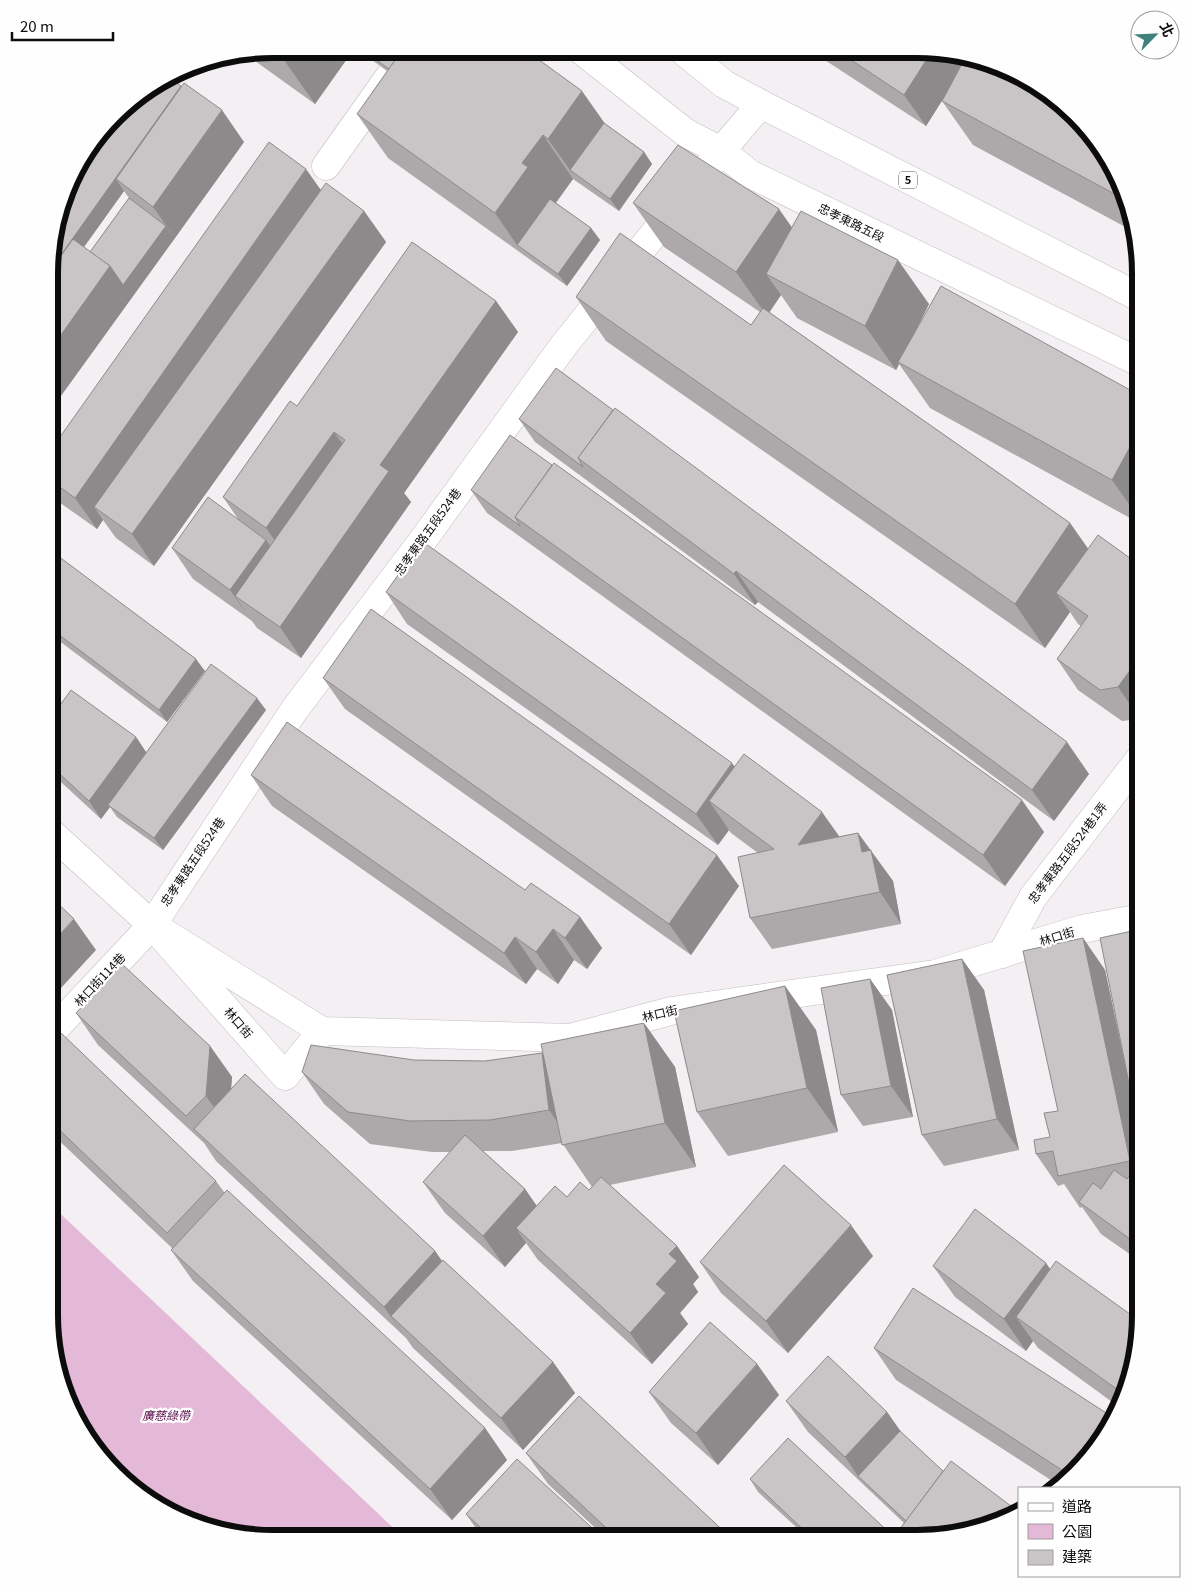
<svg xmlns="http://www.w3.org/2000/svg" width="1190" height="1587" font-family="Georgia,'Noto Sans TC',serif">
	<rect width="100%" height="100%" fill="#f3eff2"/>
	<path fill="#e4b8d7" d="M49,1203L403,1537L244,1536L148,1500L104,1462L72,1414L49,1315Z"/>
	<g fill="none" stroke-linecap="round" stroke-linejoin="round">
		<defs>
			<g id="minor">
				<path d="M326,166L409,49"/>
				<path d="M50,832L152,925L285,1076L322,1031"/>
				<path d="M152,925L322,1031L570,1038L671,1011L935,974L1082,929L1141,918"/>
				<path d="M1002,954L1033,897L1141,757"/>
				<path d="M49,1035L152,925L295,709L423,540L564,345L721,151"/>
			</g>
			<g id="major">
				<path d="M581,50L686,133L721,151L750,174L1141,363"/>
				<path d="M682,50L724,84L761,104L1141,298"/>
				<path d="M721,151L761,104"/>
			</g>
		</defs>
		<use href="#minor" stroke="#c2bfc1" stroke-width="29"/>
		<use href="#major" stroke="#c2bfc1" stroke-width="29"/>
		<use href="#minor" stroke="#fff" stroke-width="28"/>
		<use href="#major" stroke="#fff" stroke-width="28"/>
	</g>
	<g fill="#ada9ab" fill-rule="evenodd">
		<path d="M272,49H354L315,104L244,53Z"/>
		<path d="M357,49H524L604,123L644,152L652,164L619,211L573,179L556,203L591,228L600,240L567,286L388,158L357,114L387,71Z"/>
		<path d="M812,50L947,51L955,54L962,64L1118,173L1131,230L973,145L942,101L946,94L926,126L814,53Z"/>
		<path d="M181,86L244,142L50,411L51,243ZM124,191L129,198L90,252L84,247Z"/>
		<path d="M321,190L364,211L386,242L154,566L116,538L103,520L97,529L59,502L50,489V451Z"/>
		<path d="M633,203L792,227L929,304L914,333L1141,396V524L930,408L899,364L896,370L797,318L781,295L769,312L1070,523L1088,549L1140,719L1122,721L1078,690L1057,659L1081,626L1078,624L1070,612L1045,648L606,341L576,297L751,325L760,312L664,247Z"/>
		<path d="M496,301L518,332L404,493L411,502L301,658L257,628L252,621L193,579L172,548L238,519L223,497L297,406Z"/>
		<path d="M519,419L1089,774L1054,821L758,602L755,605L535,442Z"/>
		<path d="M471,490L1044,832L1005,886L487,513Z"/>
		<path d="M50,550L205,671L167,722L50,634Z"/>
		<path d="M386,592L735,767L839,837L858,833L893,881L901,924L772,949L750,918L758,853L731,833L729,830L718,845L407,624Z"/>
		<path d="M323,678L739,886L691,955L345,709Z"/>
		<path d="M266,710L163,850L117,817L110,807L101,819L50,772V719L136,737L146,752Z"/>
		<path d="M251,775L525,890L580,917L602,948L587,969L574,960L558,984L537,969L526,984L272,806Z"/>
		<path d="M1083,938L1105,970L1141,1139V1262L1101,1234L1082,1207L1080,1208L1064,1184L1058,1186L1036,1154L1050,1137L1058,1111Z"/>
		<path d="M962,959L984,990L1019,1150L944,1166L922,1135Z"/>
		<path d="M870,979L892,1010L913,1117L863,1126L841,1095Z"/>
		<path d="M785,986L816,1030L838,1132L728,1156L697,1112Z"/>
		<path d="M76,1013L210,1046L232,1077L231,1089L435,1251L442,1261L553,1362L575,1393L523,1450L413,1348L406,1338L216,1161L204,1143L98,1045Z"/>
		<path d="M644,1023L675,1067L696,1167L610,1185L677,1246L699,1277L693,1284L698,1292L680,1313L688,1324L652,1364L538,1260L526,1243L505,1267L445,1213L423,1182L450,1152H432L370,1144L324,1104L302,1072L414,1060L485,1061L542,1053L544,1056ZM562,1143L592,1187L589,1190L537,1206L525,1189L483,1151H512Z"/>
		<path d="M49,1044L216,1181L224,1192L485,1428L507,1460L452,1520L193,1281L171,1250L173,1249L49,1131Z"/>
		<path d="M873,1256L788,1353L721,1293L700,1262Z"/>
		<path d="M933,1266L1051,1269L1129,1387L1119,1407L1038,1348L1033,1341L1026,1351L955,1297Z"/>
		<path d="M874,1348L1104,1439L1065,1483L1060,1486L896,1380Z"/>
		<path d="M757,1364L779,1395L718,1465L671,1423L649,1392Z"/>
		<path d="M786,1401L887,1412L900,1431L918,1538H808L758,1492L750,1479L894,1537L904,1523L808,1432Z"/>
		<path d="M526,1453L731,1538L605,1537L548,1484Z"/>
		<path d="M466,1514L602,1537H482Z"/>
	</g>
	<g fill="#8d8a8b">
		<path d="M292,49H354L315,104L284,60Z"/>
		<path d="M932,51H947L955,54L964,66L926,126L904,95Z"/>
		<path d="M181,86L190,98L116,179L124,191L51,293V269Z"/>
		<path d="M582,91L613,135L570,170L548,139Z"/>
		<path d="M222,110L244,142L175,238L153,207Z"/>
		<path d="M543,135L573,179L554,205L517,245L495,213L522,163Z"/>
		<path d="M644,152L652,164L619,211L610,199Z"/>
		<path d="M306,169L328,200L94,507L103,520L97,529L75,498Z"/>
		<path d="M779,209L810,253L766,274L781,295L767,316L736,272Z"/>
		<path d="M364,211L386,242L154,566L132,534Z"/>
		<path d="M166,226L175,238L50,411L51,349L110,266Z"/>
		<path d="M591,228L600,240L567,286L558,274Z"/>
		<path d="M898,260L929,304L900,363L898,362L899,364L896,370L865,326Z"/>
		<path d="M496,301L518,332L404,493L411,502L301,658L280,627L380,465Z"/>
		<path d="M1141,427V521L1112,480Z"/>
		<path d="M334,432L356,463L288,559L266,528Z"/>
		<path d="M1070,523L1101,567L1056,593L1070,612L1045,648L1015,604Z"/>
		<path d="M266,540L288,571L235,596L252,621L230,590Z"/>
		<path d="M736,571L758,602L755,605L734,574Z"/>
		<path d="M1141,655V717L1140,719L1118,687Z"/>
		<path d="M196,659L205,671L167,722L159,710Z"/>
		<path d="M257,698L266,710L163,850L154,838Z"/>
		<path d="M136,737L148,755L108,805L110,807L101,819L89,801Z"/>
		<path d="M1067,742L1089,774L1054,821L1032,790Z"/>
		<path d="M732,763L754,794L709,801L729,830L718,845L696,814Z"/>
		<path d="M1022,800L1044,832L1005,886L983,855Z"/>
		<path d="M822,812L844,843L798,845Z"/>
		<path d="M858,833L893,881L901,924L880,892L862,852Z"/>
		<path d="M717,855L739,886L691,955L669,924Z"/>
		<path d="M580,917L602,948L587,969L565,938Z"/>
		<path d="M74,919L96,950L49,1001V946Z"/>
		<path d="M553,929L574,960L558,984L536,952Z"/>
		<path d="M515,937L537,969L526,984L504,953Z"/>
		<path d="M1083,938L1105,970L1141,1139V1176L1130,1161Z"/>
		<path d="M962,959L984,990L1019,1150L997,1119Z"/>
		<path d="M870,979L892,1010L913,1117L891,1086Z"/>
		<path d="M785,986L816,1030L838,1132L807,1088Z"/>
		<path d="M644,1023L675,1067L696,1167L665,1123Z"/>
		<path d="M210,1046L232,1077L228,1127L206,1096Z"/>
		<path d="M542,1053L564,1085L571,1142L549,1110Z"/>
		<path d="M525,1189L547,1221L516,1228L526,1243L505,1267L483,1236Z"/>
		<path d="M851,1225L873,1256L788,1353L766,1321Z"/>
		<path d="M677,1246L699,1277L693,1284L698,1292L680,1313L688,1324L652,1364L630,1333L656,1284L669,1254Z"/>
		<path d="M435,1251L457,1283L391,1316L406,1338L384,1307Z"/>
		<path d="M1046,1263L1068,1294L1016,1317L1033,1341L1026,1351L1004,1319Z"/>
		<path d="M553,1362L575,1393L523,1450L501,1418Z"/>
		<path d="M757,1364L779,1395L718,1465L696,1433Z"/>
		<path d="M887,1412L909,1443L858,1476L845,1457Z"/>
		<path d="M485,1428L507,1460L452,1520L430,1489Z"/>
	</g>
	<g fill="#c9c5c7" stroke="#8d8a8b">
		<path d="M269,49H292L284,60Z"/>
		<path d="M361,49H403L389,69Z"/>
		<path d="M403,49H524L582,91L548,139L543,135L522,163L528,167L495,213L357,114Z"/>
		<path d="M836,50L932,51L904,95Z"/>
		<path d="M965,58L1042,87L1086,125L1118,173L1124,199L942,101Z"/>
		<path d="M170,78L181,86L51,269V243L79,161L125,104Z"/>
		<path d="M184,83L222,110L153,207L116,179Z"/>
		<path d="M604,123L644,152L610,199L570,170Z"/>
		<path d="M269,142L306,169L75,498L50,480V451Z"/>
		<path d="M678,145L779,209L736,272L633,203Z"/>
		<path d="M326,183L364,211L132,534L94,507Z"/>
		<path d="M129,198L166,226L123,285L110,266L90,252Z"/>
		<path d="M550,199L591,228L558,274L517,245Z"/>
		<path d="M801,211L898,260L865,326L766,274Z"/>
		<path d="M620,233L751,325L763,308L1070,523L1015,604L576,297Z"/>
		<path d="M73,239L110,266L51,349V270Z"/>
		<path d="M412,242L496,301L380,465L389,471L280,627L235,596L345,440L334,432L266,528L223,497L290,401L297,406Z"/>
		<path d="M941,286L1141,396V427L1112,480L898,362Z"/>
		<path d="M556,368L613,410L578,458L583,467L519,419Z"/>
		<path d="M615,408L1067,742L1032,790L736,571L734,574L578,458Z"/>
		<path d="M510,435L552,465L515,517L520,526L471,490Z"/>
		<path d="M554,463L1022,800L983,855L515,517Z"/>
		<path d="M208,497L266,540L230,590L172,548Z"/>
		<path d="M1098,535L1141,566V655L1118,687L1100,690L1057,659L1088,616L1056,593Z"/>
		<path d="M422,541L732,763L696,814L386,592Z"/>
		<path d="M1141,543V554L1136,551Z"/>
		<path d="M50,550L196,659L159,710L50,628Z"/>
		<path d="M371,609L717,855L669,924L323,678Z"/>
		<path d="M211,664L257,698L154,838L108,805Z"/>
		<path d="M71,690L136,737L89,801L50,765V719Z"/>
		<path d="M287,722L525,890L531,883L580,917L565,938L553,929L536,952L515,937L504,953L251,775Z"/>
		<path d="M744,754L822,812L798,845L858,833L862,852L871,850L880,892L750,918L738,857L774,849L709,801Z"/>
		<path d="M50,896L74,919L49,946Z"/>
		<path d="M1141,929V1133L1132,1098L1100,938Z"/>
		<path d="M1083,938L1130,1161L1058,1176L1053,1151L1036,1154L1034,1140L1050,1137L1044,1113L1058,1111L1023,951Z"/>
		<path d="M962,959L997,1119L922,1135L887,975Z"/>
		<path d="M122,964L210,1046L206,1096L186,1116L76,1013Z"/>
		<path d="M870,979L891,1086L841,1095L821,988Z"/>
		<path d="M785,986L807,1088L697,1112L674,1011Z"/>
		<path d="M644,1023L665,1123L562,1145L541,1044Z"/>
		<path d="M60,1032L216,1181L167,1233L49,1120V1044Z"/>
		<path d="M311,1045L414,1060L485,1061L542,1053L549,1110L490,1120L410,1121L348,1112L302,1072Z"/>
		<path d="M245,1074L435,1251L384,1307L194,1129Z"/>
		<path d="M465,1135L525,1189L483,1236L423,1182Z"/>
		<path d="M1138,1164L1141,1166V1247L1079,1202L1093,1183L1101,1189L1114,1170L1127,1179Z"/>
		<path d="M784,1165L851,1225L766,1321L700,1262Z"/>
		<path d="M601,1177L677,1246L669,1254L677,1261L656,1284L666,1293L630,1333L516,1228L555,1186L567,1197L580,1182L589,1190Z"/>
		<path d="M227,1190L485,1428L430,1489L171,1250Z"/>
		<path d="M975,1209L1046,1263L1004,1319L933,1266Z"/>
		<path d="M443,1260L553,1362L501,1418L391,1316Z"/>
		<path d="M1056,1261L1141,1322V1329L1129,1387L1125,1395L1016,1317Z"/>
		<path d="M913,1288L1114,1418L1104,1439L1071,1476L874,1348Z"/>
		<path d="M710,1322L757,1364L696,1433L649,1392Z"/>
		<path d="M828,1356L887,1412L845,1457L786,1401Z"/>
		<path d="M579,1396L731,1538L616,1537L526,1453Z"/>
		<path d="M900,1431L943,1471L906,1521L858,1476Z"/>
		<path d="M788,1438L894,1537L893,1538H812L750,1479Z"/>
		<path d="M517,1459L602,1537H491L466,1514Z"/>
		<path d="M951,1461L1019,1512V1514L1017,1515L918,1538H893Z"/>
	</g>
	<g text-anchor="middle" stroke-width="4.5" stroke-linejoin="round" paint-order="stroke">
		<rect fill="#fffeff" stroke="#565556" stroke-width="1" x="899" y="171.5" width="18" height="17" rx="4"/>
		<g font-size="11" font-weight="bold" fill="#0d0c0d">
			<text x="908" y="184">5</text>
		</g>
		<g font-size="12" fill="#0d0c0d" stroke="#fffeff">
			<text transform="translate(851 223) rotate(26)" y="4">忠孝東路五段</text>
			<text transform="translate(428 532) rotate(-54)" y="4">忠孝東路五段524巷</text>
			<text transform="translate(1068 853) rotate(-53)" y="4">忠孝東路五段524巷1弄</text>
			<text transform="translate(193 862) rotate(-56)" y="4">忠孝東路五段524巷</text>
			<text transform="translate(1057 937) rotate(-17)" y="4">林口街</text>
			<text transform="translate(100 980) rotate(-47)" y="4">林口街114巷</text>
			<text transform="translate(660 1014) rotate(-13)" y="4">林口街</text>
			<text transform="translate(238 1023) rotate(49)" y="4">林口街</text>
		</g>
		<g font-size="12" font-style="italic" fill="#570d4a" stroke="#fffeff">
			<text x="166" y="1420">廣慈綠帶</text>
		</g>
	</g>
	<path d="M0 0H1190V1587H0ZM273 58H917A215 215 0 0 1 1132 273V1315A215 215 0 0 1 917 1530H273A215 215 0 0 1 58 1315V273A215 215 0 0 1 273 58Z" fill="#fffeff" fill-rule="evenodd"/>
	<path fill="none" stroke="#0d0c0d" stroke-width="6" d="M273 58H917A215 215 0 0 1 1132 273V1315A215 215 0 0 1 917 1530H273A215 215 0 0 1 58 1315V273A215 215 0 0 1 273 58Z"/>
	<rect x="1018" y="1487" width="162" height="90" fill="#fffeff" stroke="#9e9d9e"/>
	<rect x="1028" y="1503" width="25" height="8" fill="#ffffff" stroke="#9e9d9e"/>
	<text x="1062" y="1512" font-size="15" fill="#0d0c0d">道路</text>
	<rect x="1028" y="1524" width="25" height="15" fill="#e4b8d7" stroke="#9e9d9e"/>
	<text x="1062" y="1537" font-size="15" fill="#0d0c0d">公園</text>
	<rect x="1028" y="1550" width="25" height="15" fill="#c9c5c7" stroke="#9e9d9e"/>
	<text x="1062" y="1562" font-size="15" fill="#0d0c0d">建築</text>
	<g transform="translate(1155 35) rotate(66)"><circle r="24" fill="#fffeff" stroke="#9e9d9e"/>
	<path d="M0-4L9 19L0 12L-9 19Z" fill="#3d837b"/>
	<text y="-8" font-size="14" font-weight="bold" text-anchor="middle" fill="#0d0c0d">北</text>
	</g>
	<path d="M12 32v8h101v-8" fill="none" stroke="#0d0c0d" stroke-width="2.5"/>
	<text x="20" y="32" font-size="15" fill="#0d0c0d" stroke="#fffeff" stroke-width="4" paint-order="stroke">20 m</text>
</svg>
